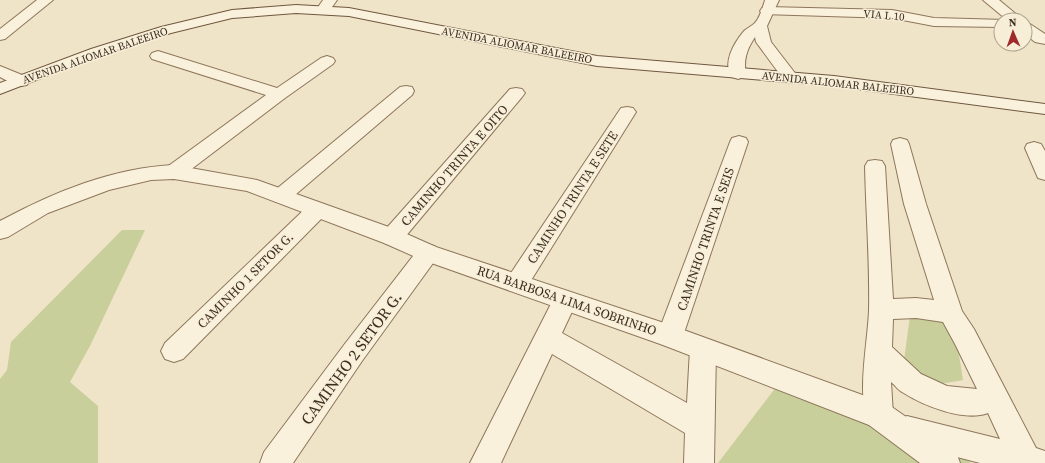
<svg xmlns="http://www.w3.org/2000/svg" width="1045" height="463" font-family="'Source Serif 4',serif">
	<rect width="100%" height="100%" fill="#f0e4c8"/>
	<g fill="#c9cf9b">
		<path d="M122,230H145L90,346L70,382L98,406V463H0V379L7,370L11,342Z"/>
		<path d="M910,316L944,322L955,330L963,380C930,387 927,383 904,360Z"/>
		<path d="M783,378L922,423L971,463H718Z"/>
	</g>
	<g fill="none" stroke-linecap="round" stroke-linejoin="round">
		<defs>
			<g id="minor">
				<path d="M37,0H53L5,39L0,40V29Z"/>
				<path d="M983,0H999L1023,20H1007Z"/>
				<path d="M767,7L892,10L934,18L1006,20H1001V27L934,26L892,18L762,14L760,11L762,8Z"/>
				<path d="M1025,23L1030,24L1045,34V44L1035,42L1025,34Z"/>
				<path d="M158,51L277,88L321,58L327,56L333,58L335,61L333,64L285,98L181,177L174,179L167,177L164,172L167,167L266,95L152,59L150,56L152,53Z"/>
				<path d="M0,66L27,77L29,81L27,85L21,86L15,85L0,77Z"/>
				<path d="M406,86L412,87L414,91L412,95L288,201L281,203L274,201L271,196L274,191L400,87Z"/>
				<path d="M516,88L522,89L525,93L522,97L400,243L392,245L384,243L381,237L384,231L510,89Z"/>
				<path d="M627,107L633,108L636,112L525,290L517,292L509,290L505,283L509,276L621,108Z"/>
				<path d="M739,136L746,138L748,142L683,336L679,344L670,347L661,344L657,336L730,142L732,138Z"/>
				<path d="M900,138L907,140L909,144L926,204L962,311L974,329L1036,448L1045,451V463H980L907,444L897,440L892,430L897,420L907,416L1000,439L988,413C964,422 924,406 902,392C898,390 895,385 891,382L893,415L889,425L879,429L869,425C856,395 868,342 869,310C870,262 866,214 865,166L868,161L875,160L882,161L885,166L893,299L916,298L934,300L904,204L891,144L893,140ZM916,318L943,322L955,344L977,389L947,386L921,374L892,347L893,319Z"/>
				<path d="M1034,142L1041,144L1045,151V180L1038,178L1025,148L1027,144Z"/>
				<path d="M317,203L325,205L328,210L325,215L183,359L174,362L165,359L161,351L165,343L309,205Z"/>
				<path d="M428,244L436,247L439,253L436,259L362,361L293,463H260L264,452L344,345L420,247Z"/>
				<path d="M565,291L574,294L577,301L562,333L687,403L690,349L694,341L703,338L712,341L716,349L714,463H684L685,433L552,354L501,463H470L556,294Z"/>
			</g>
			<g id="tertiary">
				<path d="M323,0H337L328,13L323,14L318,13L316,10Z"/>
				<path d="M765,0H779L767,26L771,42L798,77L796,80L790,82L784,80L756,42L755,37C747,49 743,60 746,74L744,77L738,79L732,77C722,63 734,43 744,31C747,28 752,26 755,23C760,17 763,7 765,0Z"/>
				<path d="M174,165L257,180L400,231L436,247L670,325L879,401L889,405L956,452L960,463H920L869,425L663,345L420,259L384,243L247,191L174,179L151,180L109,190L48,213L8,237L0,239V221C54,192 112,168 174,165Z"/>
			</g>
			<path id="secondary" d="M296,5L349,8L597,56L834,76L1045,104V114L834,86L597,66L349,16L296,13L232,18L171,33L101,55L0,94V83L91,49L161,27L232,10Z"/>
		</defs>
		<use href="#minor" stroke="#8d765c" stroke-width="2"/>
		<use href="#tertiary" stroke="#8d765c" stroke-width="2"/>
		<use href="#secondary" stroke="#6f573f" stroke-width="2"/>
		<use href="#minor" fill="#faf1dc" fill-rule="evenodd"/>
		<use href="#tertiary" fill="#faf1dc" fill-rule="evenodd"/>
		<use href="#secondary" fill="#faf1dc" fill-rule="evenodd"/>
	</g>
	<g text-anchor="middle" stroke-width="3" stroke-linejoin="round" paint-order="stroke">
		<g font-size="11" fill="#3d2e20" stroke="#f7eed8">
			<text transform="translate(884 15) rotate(5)" y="4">VIA L 10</text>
			<text transform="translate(517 45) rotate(11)" y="4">AVENIDA ALIOMAR BALEEIRO</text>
			<text transform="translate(95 55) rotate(-19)" y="4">AVENIDA ALIOMAR BALEEIRO</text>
			<text transform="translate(838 83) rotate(6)" y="4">AVENIDA ALIOMAR BALEEIRO</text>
		</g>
		<g font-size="13" fill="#3d2e20" stroke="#f7eed8">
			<text transform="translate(454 165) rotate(-49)" y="5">CAMINHO TRINTA E OITO</text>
			<text transform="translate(572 197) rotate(-57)" y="5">CAMINHO TRINTA E SETE</text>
			<text transform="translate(705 239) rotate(-71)" y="5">CAMINHO TRINTA E SEIS</text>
			<text transform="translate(245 280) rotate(-45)" y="5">CAMINHO 1 SETOR G.</text>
			<text transform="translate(567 300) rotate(19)" y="5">RUA BARBOSA LIMA SOBRINHO</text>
		</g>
		<g font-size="16" fill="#3d2e20" stroke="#f7eed8">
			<text transform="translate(351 358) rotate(-54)" y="6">CAMINHO 2 SETOR G.</text>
		</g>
	</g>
	<g transform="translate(1013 32) rotate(358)"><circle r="19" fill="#f7eed8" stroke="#ada18e"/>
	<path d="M0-3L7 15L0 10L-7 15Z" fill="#9e2a2b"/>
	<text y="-6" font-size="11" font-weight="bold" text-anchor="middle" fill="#3d2e20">N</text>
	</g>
</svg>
